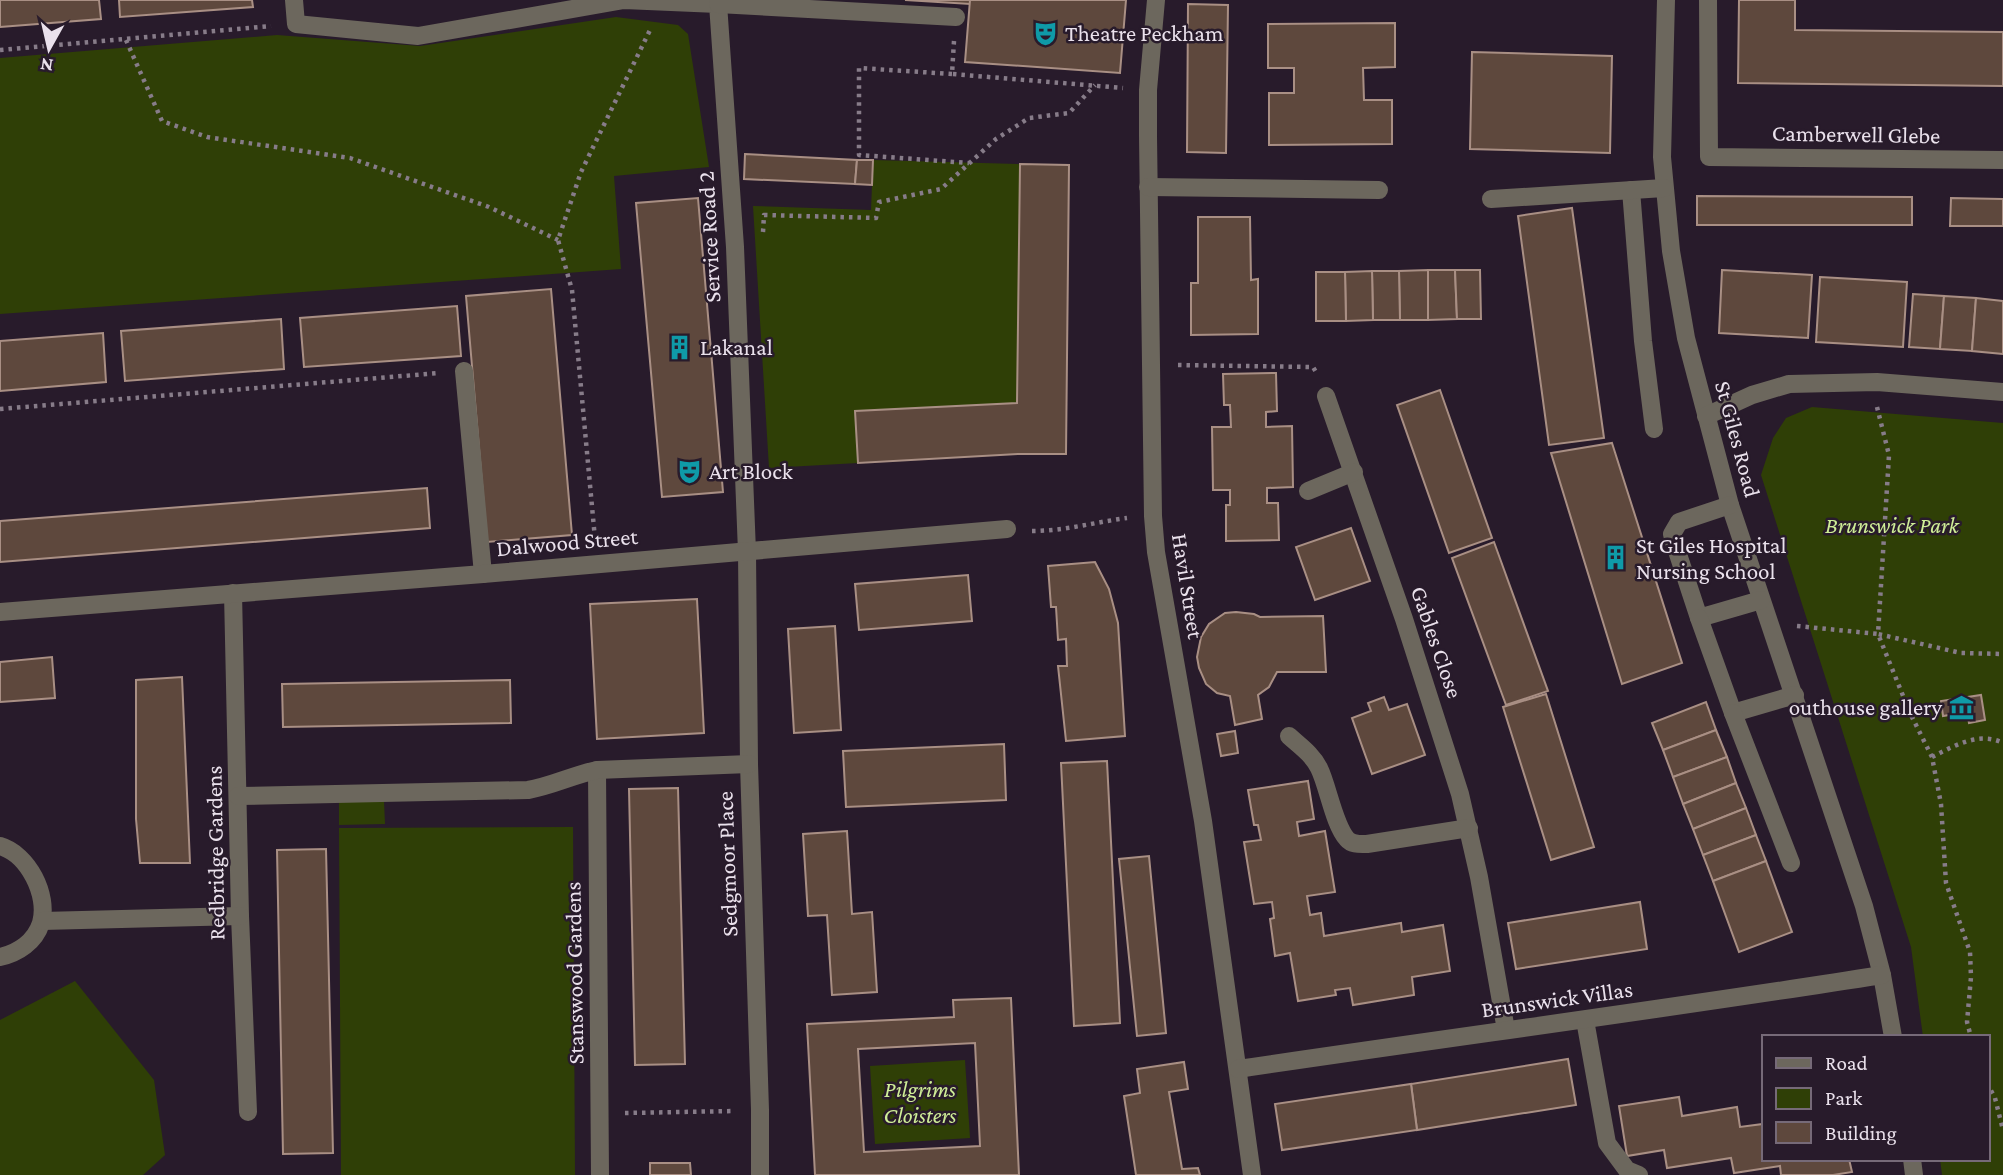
<svg xmlns="http://www.w3.org/2000/svg" width="2003" height="1175" font-family="'Crimson Pro',serif">
	<rect width="100%" height="100%" fill="#281b2b"/>
	<g fill="#2f3f06">
		<path d="M616,17L678,25L688,34L709,167L614,176L621,269L0,314V58L277,35L420,46Z"/>
		<path d="M873,160L1020,164L1017,403L858,463L769,468L753,206L871,210Z"/>
		<path d="M1812,407L2003,423V1175H1942L1940,1159H1987V1037H1923L1911,947L1761,475L1773,438L1786,418Z"/>
		<path d="M384,801L385,824L339,825V802Z"/>
		<path d="M573,827L575,1175H341L339,828Z"/>
		<path d="M75,981L154,1080L165,1155L143,1175H0V1020Z"/>
		<path d="M965,1060L970,1138L875,1144L870,1066Z"/>
	</g>
	<g fill="#5e483d" stroke="#a98f84" stroke-width="2" fill-rule="evenodd">
		<path d="M0,0H99L101,19L0,27Z"/>
		<path d="M119,0H252L253,7L120,17Z"/>
		<path d="M905,0H970V4Z"/>
		<path d="M970,0H1126L1120,73L965,62Z"/>
		<path d="M1739,0H1795V30L2003,32V86L1738,83Z"/>
		<path d="M1188,4L1228,5L1226,153L1187,152Z"/>
		<path d="M1395,23V67L1363,68L1364,100H1392V144L1269,145V93H1294V68H1268V24Z"/>
		<path d="M1472,52L1612,56L1610,153L1470,149Z"/>
		<path d="M745,154L857,160L855,184L744,179Z"/>
		<path d="M857,160H873L872,185L855,184Z"/>
		<path d="M1020,164L1069,165L1066,454H1018L858,463L855,411L1017,403Z"/>
		<path d="M1697,196L1912,197V225H1697Z"/>
		<path d="M698,198L723,492L662,497L636,203Z"/>
		<path d="M1951,198L2003,199V226H1950Z"/>
		<path d="M1572,208L1604,438L1549,445L1518,216Z"/>
		<path d="M1198,217H1250L1251,280L1258,279V334L1191,335V283H1198Z"/>
		<path d="M1428,270H1455L1457,319L1428,320Z"/>
		<path d="M1428,270V320H1400L1399,271Z"/>
		<path d="M1455,270H1480L1481,319H1457Z"/>
		<path d="M1722,270L1812,275L1808,338L1719,333Z"/>
		<path d="M1372,271H1399L1400,320H1373Z"/>
		<path d="M1372,271L1373,320L1346,321L1345,272Z"/>
		<path d="M1316,272H1345L1346,321H1316Z"/>
		<path d="M1820,277L1907,282L1903,347L1816,342Z"/>
		<path d="M551,289L572,535L487,542L466,296Z"/>
		<path d="M1913,294L1944,296L1940,349L1909,347Z"/>
		<path d="M1944,296L1976,298L1972,351L1940,349Z"/>
		<path d="M1976,298L2003,301V354L1972,351Z"/>
		<path d="M457,306L461,356L304,367L300,318Z"/>
		<path d="M281,319L284,369L125,381L121,331Z"/>
		<path d="M103,333L106,382L0,391V341Z"/>
		<path d="M1276,373L1277,411L1266,412V427L1292,426L1293,487L1267,488V503H1278L1279,540L1226,541V505H1230V490H1213L1212,427H1231L1230,405H1224L1223,374Z"/>
		<path d="M1440,390L1492,538L1449,553L1397,405Z"/>
		<path d="M1612,443L1682,663L1622,684L1551,453Z"/>
		<path d="M427,488L430,528L0,562V521Z"/>
		<path d="M1351,528L1370,581L1315,600L1296,547Z"/>
		<path d="M1494,542L1548,691L1506,705L1452,558Z"/>
		<path d="M1095,562L1109,589L1118,623L1125,736L1066,741L1058,666H1067L1066,639L1058,640L1056,607H1051L1048,566Z"/>
		<path d="M968,575L972,621L859,630L855,584Z"/>
		<path d="M697,599L704,733L597,739L590,604Z"/>
		<path d="M1236,612L1254,614L1260,617L1323,616L1326,672H1277L1269,687L1258,695L1262,719L1235,725L1230,696L1217,693L1206,684L1199,668L1197,657L1201,637L1209,624L1225,613Z"/>
		<path d="M835,626L841,730L794,733L788,629Z"/>
		<path d="M52,657L55,698L0,702V662Z"/>
		<path d="M182,677L190,863H140L136,819V680Z"/>
		<path d="M510,680L511,723L283,727L282,684Z"/>
		<path d="M1546,694L1594,847L1551,860L1503,707Z"/>
		<path d="M1981,695L1985,720L1969,723L1967,712L1943,716L1941,701Z"/>
		<path d="M1384,697L1389,710L1407,704L1425,755L1372,774L1352,718L1371,711L1368,703Z"/>
		<path d="M1706,702L1716,730L1663,750L1652,723Z"/>
		<path d="M1716,730L1727,757L1673,777L1663,750Z"/>
		<path d="M1235,731L1238,753L1221,756L1217,734Z"/>
		<path d="M1004,744L1006,800L846,807L843,751Z"/>
		<path d="M1727,757L1736,783L1683,804L1673,777Z"/>
		<path d="M1107,761L1120,1023L1074,1026L1061,763Z"/>
		<path d="M1308,781L1314,819L1297,822L1299,836L1325,831L1335,892L1307,896L1310,915L1321,913L1324,936L1401,923L1402,932L1443,925L1450,971L1412,977L1414,995L1353,1005L1350,988L1335,990L1336,995L1298,1001L1290,953L1275,956L1270,919L1274,918L1272,902L1254,904L1244,842L1261,840L1258,825H1254L1248,790Z"/>
		<path d="M1736,783L1746,808L1693,829L1683,804Z"/>
		<path d="M678,788L685,1064L635,1065L629,789Z"/>
		<path d="M1746,808L1756,835L1703,855L1693,829Z"/>
		<path d="M847,831L852,914L872,912L877,992L832,995L827,915L808,916L803,834Z"/>
		<path d="M1756,835L1766,861L1713,881L1703,855Z"/>
		<path d="M326,849L333,1153L283,1154L277,850Z"/>
		<path d="M1149,856L1166,1033L1137,1036L1119,859Z"/>
		<path d="M1766,861L1792,932L1739,952L1713,881Z"/>
		<path d="M1640,902L1647,949L1516,969L1508,923Z"/>
		<path d="M1011,998L1019,1175H815L807,1024L954,1017L953,1000ZM975,1043L980,1146L864,1152L858,1049Z"/>
		<path d="M1568,1059L1576,1105L1417,1130L1411,1084Z"/>
		<path d="M1184,1062L1188,1089L1169,1092L1182,1169L1198,1168L1200,1175H1136L1124,1096L1140,1093L1137,1069Z"/>
		<path d="M1411,1084L1417,1130L1282,1150L1275,1104Z"/>
		<path d="M1679,1097L1682,1116L1737,1107L1740,1127L1763,1124V1159H1849L1852,1172L1833,1175H1781L1780,1166L1734,1173L1731,1158L1667,1168L1664,1150L1627,1156L1619,1106Z"/>
		<path d="M650,1163H690L691,1175H650Z"/>
	</g>
	<g fill="none" stroke-linecap="round" stroke-linejoin="round">
		<g stroke="#877c89" stroke-width="4.5" stroke-dasharray="3.5 5" stroke-linecap="butt">
			<path d="M126,40L162,121L207,137L350,158L489,207L558,240"/>
			<path d="M954,41L952,74L1123,88"/>
			<path d="M0,50L271,26"/>
			<path d="M952,74L859,68V155L969,163"/>
			<path d="M763,232L764,215L876,218L879,202L941,189L996,139L1029,118L1069,113L1095,85"/>
			<path d="M1178,365L1313,367L1316,372"/>
			<path d="M1877,407L1889,455L1878,634L1961,653L2003,654"/>
			<path d="M0,409L439,373"/>
			<path d="M1032,531C1065,531 1095,522 1127,518"/>
			<path d="M595,539L572,290L558,240L581,172L651,28"/>
			<path d="M1797,626L1878,634L1910,713L1932,757L1941,804L1946,883L1970,952L1971,977L1967,1022L1971,1037"/>
			<path d="M1932,757C1954,746 1979,731 2003,743"/>
			<path d="M1987,1083L1995,1098L2003,1130"/>
			<path d="M625,1113L735,1111"/>
		</g>
		<g stroke="#6c675d" stroke-width="18">
			<path d="M294,0L296,24L418,36L624,0L718,4L735,247L747,552L749,764L760,1110V1175"/>
			<path d="M1156,0L1148,90V136L1153,516L1156,552L1203,821L1252,1175"/>
			<path d="M1666,0L1662,157L1671,251L1686,338L1730,505L1864,906L1882,975L1893,1037"/>
			<path d="M1708,0L1709,157L2003,160"/>
			<path d="M718,4L956,17"/>
			<path d="M1148,187L1379,190"/>
			<path d="M1631,190L1643,341L1654,429"/>
			<path d="M1491,199L1664,188"/>
			<path d="M464,371L483,574"/>
			<path d="M1326,396L1404,619L1460,794L1479,877L1506,1030"/>
			<path d="M1706,416L1752,395L1789,384L1877,382L2003,392"/>
			<path d="M1308,491L1354,472"/>
			<path d="M1730,505L1679,522L1672,534L1674,542L1699,618L1761,600"/>
			<path d="M233,593L240,916L248,1112"/>
			<path d="M0,612L483,574L1007,529"/>
			<path d="M1699,618L1733,713L1795,695"/>
			<path d="M1733,713L1791,863"/>
			<path d="M1289,736C1300,746 1312,754 1319,768C1328,786 1334,825 1347,839C1352,845 1360,844 1367,844L1469,828"/>
			<path d="M597,770L600,1175"/>
			<path d="M238,796L528,790C552,786 573,775 597,770L749,764"/>
			<path d="M0,846C28,854 49,895 41,923C35,942 18,953 0,957"/>
			<path d="M42,921L240,916"/>
			<path d="M1585,1020L1607,1143L1627,1170L1639,1175"/>
			<path d="M1238,1069C1453,1037 1668,1009 1882,975"/>
			<path d="M1912,1159L1914,1175"/>
		</g>
	</g>
	<defs>
		<symbol id="theatre-bare" viewBox="-9 -9 18 18"><path d="M-5-5.5Q0-4 5-5.5V0Q5 5 0 6Q-5 5-5 0ZM-3.3-2.5H-1v1.5H-3.3ZM1-2.5H3.3v1.5H1ZM-2.8 1Q0 5.5 2.8 1Z" fill="#0f9aa8" stroke="#281b2b" stroke-width="2.5" paint-order="stroke"/></symbol>
		<symbol id="building-bare" viewBox="-9 -9 18 18"><path d="M-4-6H4V6H1V3H-1V6H-4ZM-2.5-4.3h1.7v1.8h-1.7ZM.8-4.3h1.7v1.8H.8ZM-2.5-1h1.7V.8h-1.7ZM.8-1h1.7V.8H.8Z" fill="#0f9aa8" stroke="#281b2b" stroke-width="2.5" paint-order="stroke"/></symbol>
		<symbol id="museum-bare" viewBox="-9 -9 18 18"><path d="M0-6L6-3V-2H-6V-3ZM-5-1h2V3h-2ZM-1-1h2V3h-2ZM3-1h2V3H3ZM-6 4H6V6H-6Z" fill="#0f9aa8" stroke="#281b2b" stroke-width="2.5" paint-order="stroke"/></symbol>
	</defs>
	<g fill-rule="evenodd">
		<use href="#theatre-bare" x="1028" y="16" width="35" height="35"/>
		<use href="#building-bare" x="662" y="330" width="35" height="35"/>
		<use href="#theatre-bare" x="672" y="454" width="35" height="35"/>
		<use href="#building-bare" x="1598" y="540" width="35" height="35"/>
		<use href="#museum-bare" x="1944" y="690" width="35" height="35"/>
	</g>
	<g text-anchor="middle" stroke-width="5" stroke-linejoin="round" paint-order="stroke">
		<g font-size="23" fill="#eae1ec" stroke="#281b2b" text-anchor="start">
			<text x="1065" y="41">Theatre Peckham</text>
			<text x="700" y="355">Lakanal</text>
			<text x="709" y="479">Art Block</text>
			<text x="1636" y="553">St Giles Hospital<tspan x="1636" dy="26">Nursing School</tspan></text>
			<text x="1942" y="715" text-anchor="end">outhouse gallery</text>
		</g>
		<g font-size="23" fill="#eae1ec" stroke="#281b2b">
			<text transform="translate(1856 134) rotate(1)" y="8">Camberwell Glebe</text>
			<text transform="translate(709 237) rotate(-93)" y="8">Service Road 2</text>
			<text transform="translate(1738 439) rotate(75)" y="8">St Giles Road</text>
			<text transform="translate(567 542) rotate(-5)" y="8">Dalwood Street</text>
			<text transform="translate(1188 586) rotate(81)" y="8">Havil Street</text>
			<text transform="translate(1437 642) rotate(71)" y="8">Gables Close</text>
			<text transform="translate(215 853) rotate(-91)" y="8">Redbridge Gardens</text>
			<text transform="translate(727 864) rotate(-92)" y="8">Sedgmoor Place</text>
			<text transform="translate(574 973) rotate(-91)" y="8">Stanswood Gardens</text>
			<text transform="translate(1557 999) rotate(-8)" y="8">Brunswick Villas</text>
		</g>
		<g font-size="23" font-style="italic" fill="#cfee97" stroke="#281b2b">
			<text x="1892" y="533">Brunswick Park</text>
			<text x="920" y="1097">Pilgrims<tspan x="920" dy="26">Cloisters</tspan></text>
		</g>
	</g>
	<rect x="1762" y="1035" width="228" height="126" fill="#281b2b" stroke="#766a78" stroke-width="2"/>
	<rect x="1776" y="1058" width="35" height="10" fill="#6c675d" stroke="#766a78" stroke-width="2"/>
	<text x="1825" y="1070" font-size="21" fill="#eae1ec">Road</text>
	<rect x="1776" y="1088" width="35" height="21" fill="#2f3f06" stroke="#766a78" stroke-width="2"/>
	<text x="1825" y="1105" font-size="21" fill="#eae1ec">Park</text>
	<rect x="1776" y="1122" width="35" height="21" fill="#5e483d" stroke="#766a78" stroke-width="2"/>
	<text x="1825" y="1140" font-size="21" fill="#eae1ec">Building</text>
	<g transform="translate(49 49) rotate(188)" stroke="#281b2b" stroke-width="5" paint-order="stroke">
	<path d="M0-5L12 26L0 18L-12 26Z" fill="#eae1ec"/>
	<text y="-10" font-size="19" font-weight="bold" text-anchor="middle" fill="#eae1ec">N</text>
	</g>
</svg>
